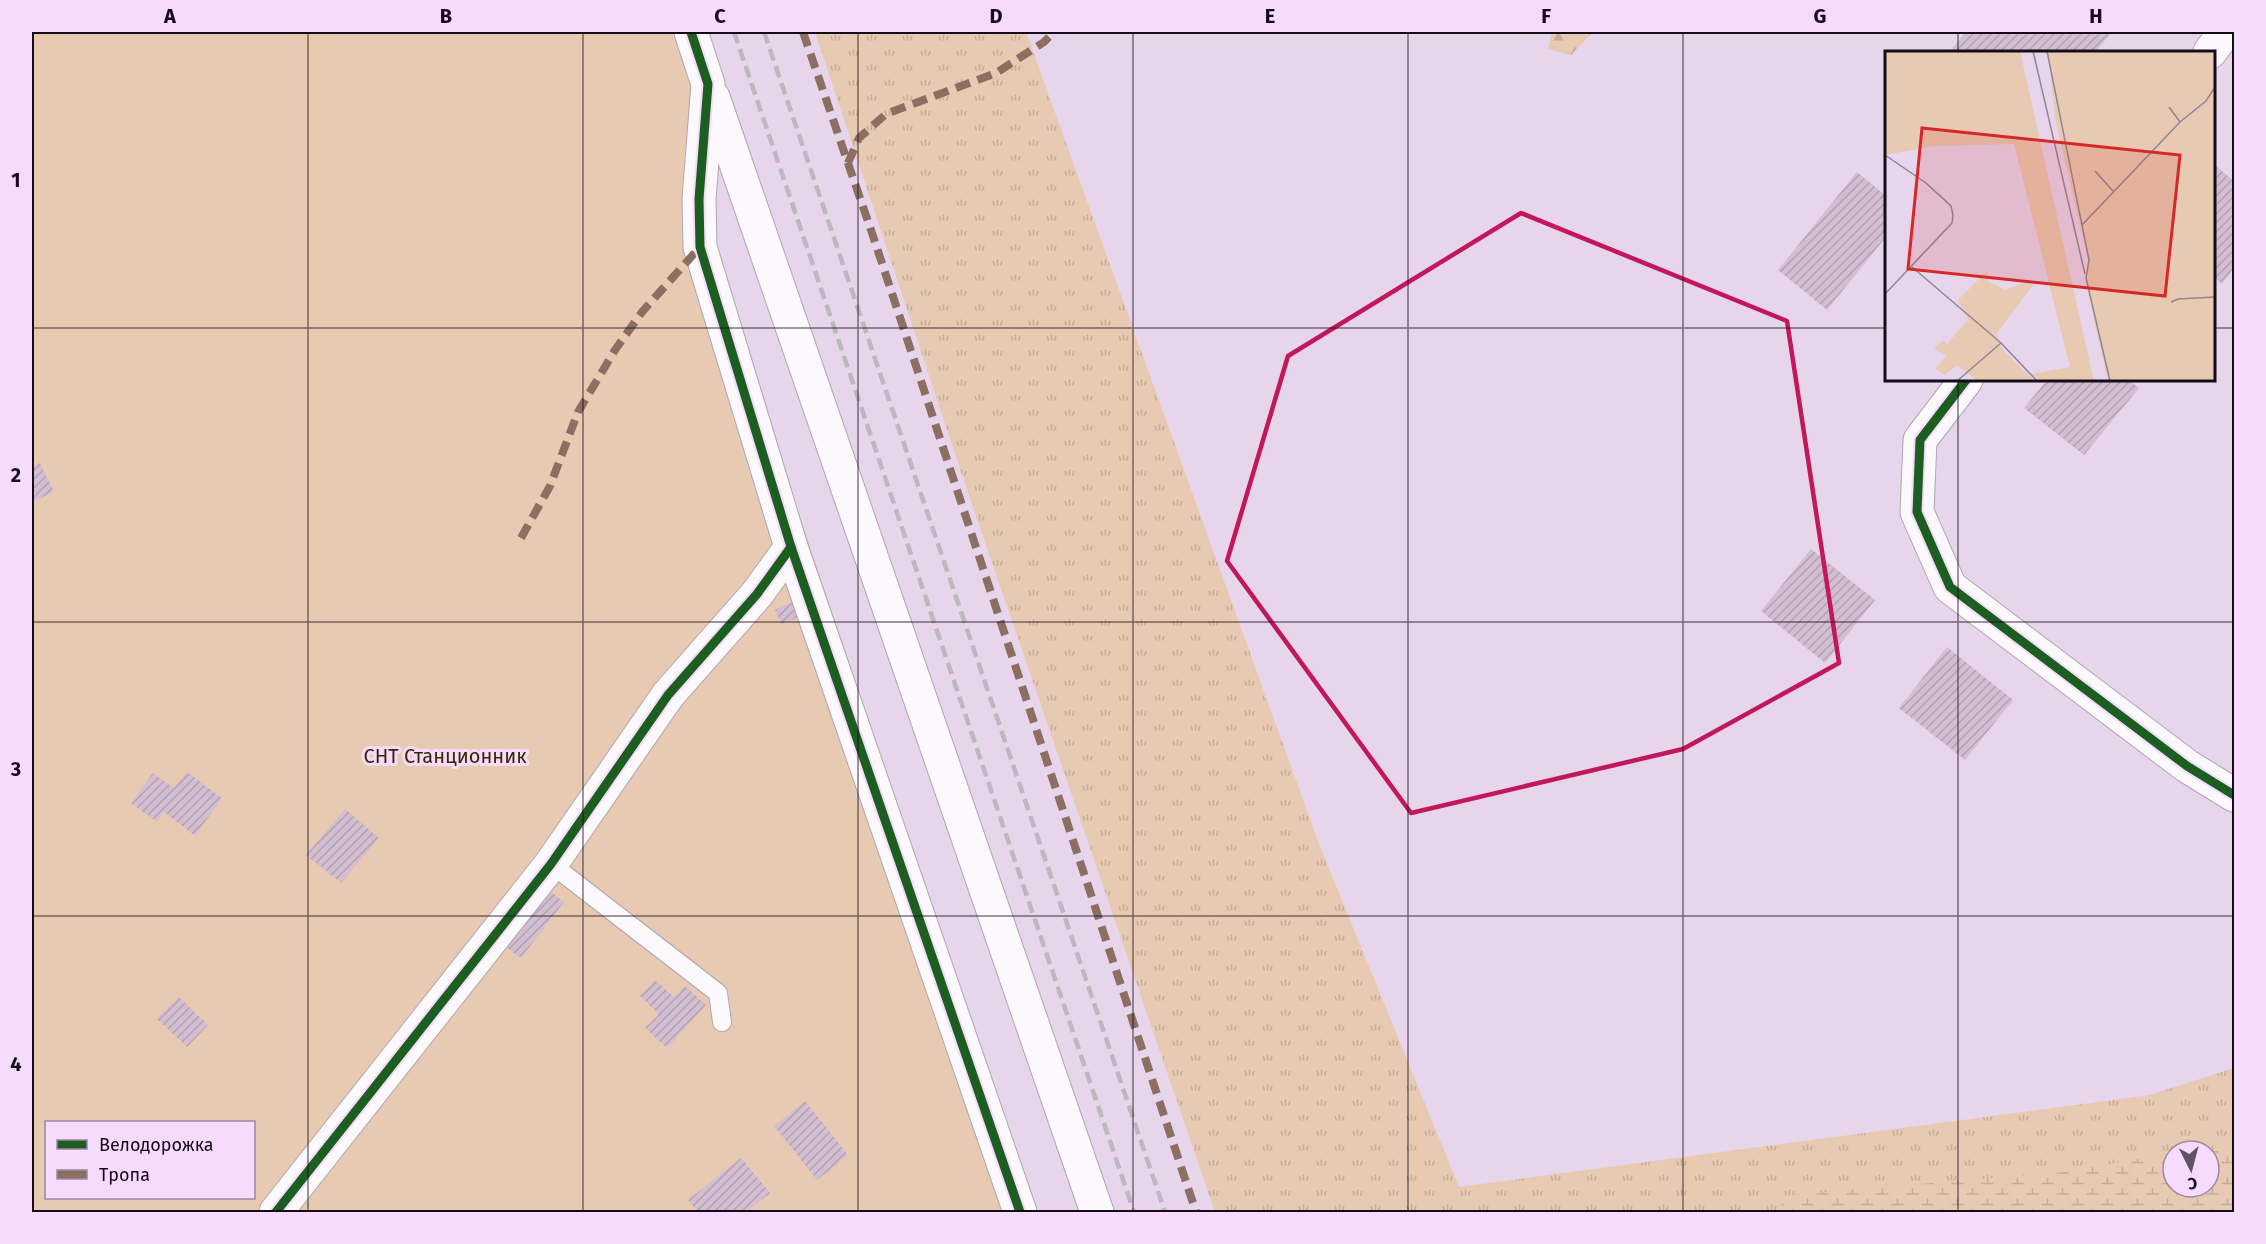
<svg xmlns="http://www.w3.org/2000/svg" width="2266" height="1244" font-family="'Fira Sans',sans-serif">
	<defs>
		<pattern id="grass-tufts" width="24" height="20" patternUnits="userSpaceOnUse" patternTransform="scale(1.5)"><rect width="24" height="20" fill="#e7cab1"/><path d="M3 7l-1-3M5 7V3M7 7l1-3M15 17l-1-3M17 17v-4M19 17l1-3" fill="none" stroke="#c5ac98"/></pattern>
		<pattern id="forest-firs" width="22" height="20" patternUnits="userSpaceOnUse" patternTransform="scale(1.5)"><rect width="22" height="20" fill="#e7cab1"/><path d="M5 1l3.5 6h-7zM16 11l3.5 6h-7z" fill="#c5ac98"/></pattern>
		<pattern id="wetland-marsh" width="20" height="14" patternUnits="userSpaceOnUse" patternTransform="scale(1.5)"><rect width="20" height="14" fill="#e7cab1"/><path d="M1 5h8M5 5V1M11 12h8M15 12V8" fill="none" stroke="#c5ac98"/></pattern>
		<pattern id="building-hatch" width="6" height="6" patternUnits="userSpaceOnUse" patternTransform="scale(1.5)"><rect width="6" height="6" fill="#d3bdd1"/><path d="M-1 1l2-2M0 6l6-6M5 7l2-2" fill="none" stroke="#b4a1b3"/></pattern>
	</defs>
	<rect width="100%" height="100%" fill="#e6d5eb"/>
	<path fill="url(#grass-tufts)" fill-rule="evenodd" d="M815,32H1026L1319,844L1459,1187L2150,1095L2234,1068V1212H1215L963,478ZM2173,1151H2209V1187H2173Z"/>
	<path fill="url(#forest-firs)" d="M1552,32H1593L1571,55L1548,49Z"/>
	<path fill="url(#wetland-marsh)" d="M2234,1142V1212H1774L1791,1195L2063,1172L2173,1153V1187H2209V1151H2183Z"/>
	<path fill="#e7cab1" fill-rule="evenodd" d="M32,32H697L708,243L864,707L1037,1212H32ZM46,1122H254V1198H46Z"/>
	<g fill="url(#building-hatch)">
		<path d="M1966,32H2112L2095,52H1949Z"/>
		<path d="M2216,166L2234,181V268L2222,284L2214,277V169Z"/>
		<path d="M1857,172L1886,196V237L1827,310L1778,270Z"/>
		<path d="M2047,380H2129L2139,388L2084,455L2024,408Z"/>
		<path d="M40,463L54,492L32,502V467Z"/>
		<path d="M1811,549L1875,600L1825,663L1761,611Z"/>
		<path d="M794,601L802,615L782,625L775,610Z"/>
		<path d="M1947,647L2013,700L1965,760L1899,708Z"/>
		<path d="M187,772L222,798L195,836L164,812L157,822L131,803L153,773L174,788Z"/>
		<path d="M345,809L379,838L341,883L306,855Z"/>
		<path d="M545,887L564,902L521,958L502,944Z"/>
		<path d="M655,980L674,997L685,986L706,1005L667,1048L645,1028L659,1014L640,996Z"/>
		<path d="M179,997L208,1025L187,1047L157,1019Z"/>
		<path d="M805,1101L848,1155L817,1180L774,1126Z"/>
		<path d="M741,1158L770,1193L746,1212H698L688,1200Z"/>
	</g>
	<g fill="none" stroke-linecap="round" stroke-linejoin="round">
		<defs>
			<path id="lane" d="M551,864L718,993L722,1022"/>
			<g id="street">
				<path d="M691,32L708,84L699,199L700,247L791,547L1020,1212"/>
				<path d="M2210,52L2225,32"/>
				<path d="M713,97L1097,1212"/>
				<path d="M1966,380L1920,440L1917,512L1950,587L2187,766L2234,795"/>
				<path d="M276,1212L551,864L668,695L757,594L791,547"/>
			</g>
		</defs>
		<use href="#lane" stroke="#b2a4b5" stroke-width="20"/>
		<use href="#street" stroke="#b2a4b5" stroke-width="35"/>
		<use href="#lane" stroke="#fbf9fc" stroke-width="18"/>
		<use href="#street" stroke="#fbf9fc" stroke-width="33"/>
		<g stroke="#bcb8bd" stroke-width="4.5" stroke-dasharray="12 6" stroke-linecap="butt">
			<path d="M734,32L1134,1212"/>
			<path d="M764,32L1165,1212"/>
		</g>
		<g stroke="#8d6e63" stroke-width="8" stroke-dasharray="15 8" stroke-linecap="butt">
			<path d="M803,32L872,233L1196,1212"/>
			<path d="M848,163L859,138L886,114L996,73L1044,42L1054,32"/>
			<path d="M521,538L550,486L578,412L615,350L642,312L700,247"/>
		</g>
		<defs>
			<g id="cycleway">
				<path d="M691,32L708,84L699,199L700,247L791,547L1020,1212"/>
				<path d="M1966,380L1920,440L1917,512L1950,587L2187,766L2234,795"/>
				<path d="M276,1212L551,864L668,695L757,594L791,547"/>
			</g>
		</defs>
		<use href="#cycleway" stroke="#f6dbfd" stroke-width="13"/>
		<use href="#cycleway" stroke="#1b5e20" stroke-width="9"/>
	</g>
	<path fill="none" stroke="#c2185b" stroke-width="4.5" stroke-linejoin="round" d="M1521,213L1787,321L1839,663L1683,749L1411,813L1227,561L1288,356Z"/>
	<path fill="none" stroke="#160b19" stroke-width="1.5" stroke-opacity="0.55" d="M308,32V1212M583,32V1212M858,32V1212M1133,32V1212M1408,32V1212M1683,32V1212M1958,32V52M32,328H1886M2214,328H2234M1958,380V1212M32,622H2234M32,916H2234"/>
	<g text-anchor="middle" stroke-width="6" stroke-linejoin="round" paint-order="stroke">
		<g font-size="20" fill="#3b2802" stroke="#f6dbfd">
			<text x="445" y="763">СНТ Станционник</text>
		</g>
	</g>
	<g transform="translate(1885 51)">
		<rect width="330" height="330" fill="#e6d5eb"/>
		<path d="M0,0H135L209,330H152L147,323L185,316L129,93L49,95L0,104Z" fill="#e7cab1"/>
		<path d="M102,220L103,230L120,239L141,231L148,234L111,283L117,298L149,330H93L72,314L60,324L50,318L62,305L49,298L58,289L62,293L83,269L73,249Z" fill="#e7cab1"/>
		<path d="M0,0H18L34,9L41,0L97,1L103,6L102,25L113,56L105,76L91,88L0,94Z" fill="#e7cab1"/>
		<path d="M163,0H330V330H223L200,228L203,209L170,67Z" fill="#e7cab1"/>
		<path fill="none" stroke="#938497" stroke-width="1.5" d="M148,0L200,223M162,0L204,209L201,227L225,330M284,56L295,71M0,104L41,132L66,155L68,164L67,172L0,243M210,120L228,140M197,174L295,71L321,50L330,36M27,216L116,292L152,330M286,251L293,248L330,246M72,330L116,292"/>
		<path fill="#d62828" fill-opacity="0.15" stroke="#d62828" stroke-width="3" d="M37,77L295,104L280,245L23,218Z"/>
		<rect width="330" height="330" fill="none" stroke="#160b19" stroke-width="3"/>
	</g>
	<rect width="2266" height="1244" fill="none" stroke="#f6dbfd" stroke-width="66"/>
	<rect x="45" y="1121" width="210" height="78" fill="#f6dbfd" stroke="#9c88a2" stroke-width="1.5"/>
	<rect x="57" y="1140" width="30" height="9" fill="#1b5e20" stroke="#9c88a2" stroke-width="1.5"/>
	<text x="99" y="1151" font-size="18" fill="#160b19">Велодорожка</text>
	<rect x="57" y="1170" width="30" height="9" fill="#8d6e63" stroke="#9c88a2" stroke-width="1.5"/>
	<text x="99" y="1181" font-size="18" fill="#160b19">Тропа</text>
	<g transform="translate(2191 1169) rotate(174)"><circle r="28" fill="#f6dbfd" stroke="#9c88a2" stroke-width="1.5"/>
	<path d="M0-4.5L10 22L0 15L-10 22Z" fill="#5f5262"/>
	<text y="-9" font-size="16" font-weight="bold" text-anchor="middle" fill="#160b19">С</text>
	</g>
	<rect x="33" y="33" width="2200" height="1178" fill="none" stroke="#160b19" stroke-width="2"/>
	<g font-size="20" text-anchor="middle" font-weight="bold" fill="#160b19">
		<text x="170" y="23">A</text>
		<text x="446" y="23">B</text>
		<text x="720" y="23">C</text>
		<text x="996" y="23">D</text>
		<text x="1270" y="23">E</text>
		<text x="1546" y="23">F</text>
		<text x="1820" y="23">G</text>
		<text x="2096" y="23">H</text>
		<text x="16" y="187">1</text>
		<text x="16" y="482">2</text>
		<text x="16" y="776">3</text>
		<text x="16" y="1071">4</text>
	</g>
</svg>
